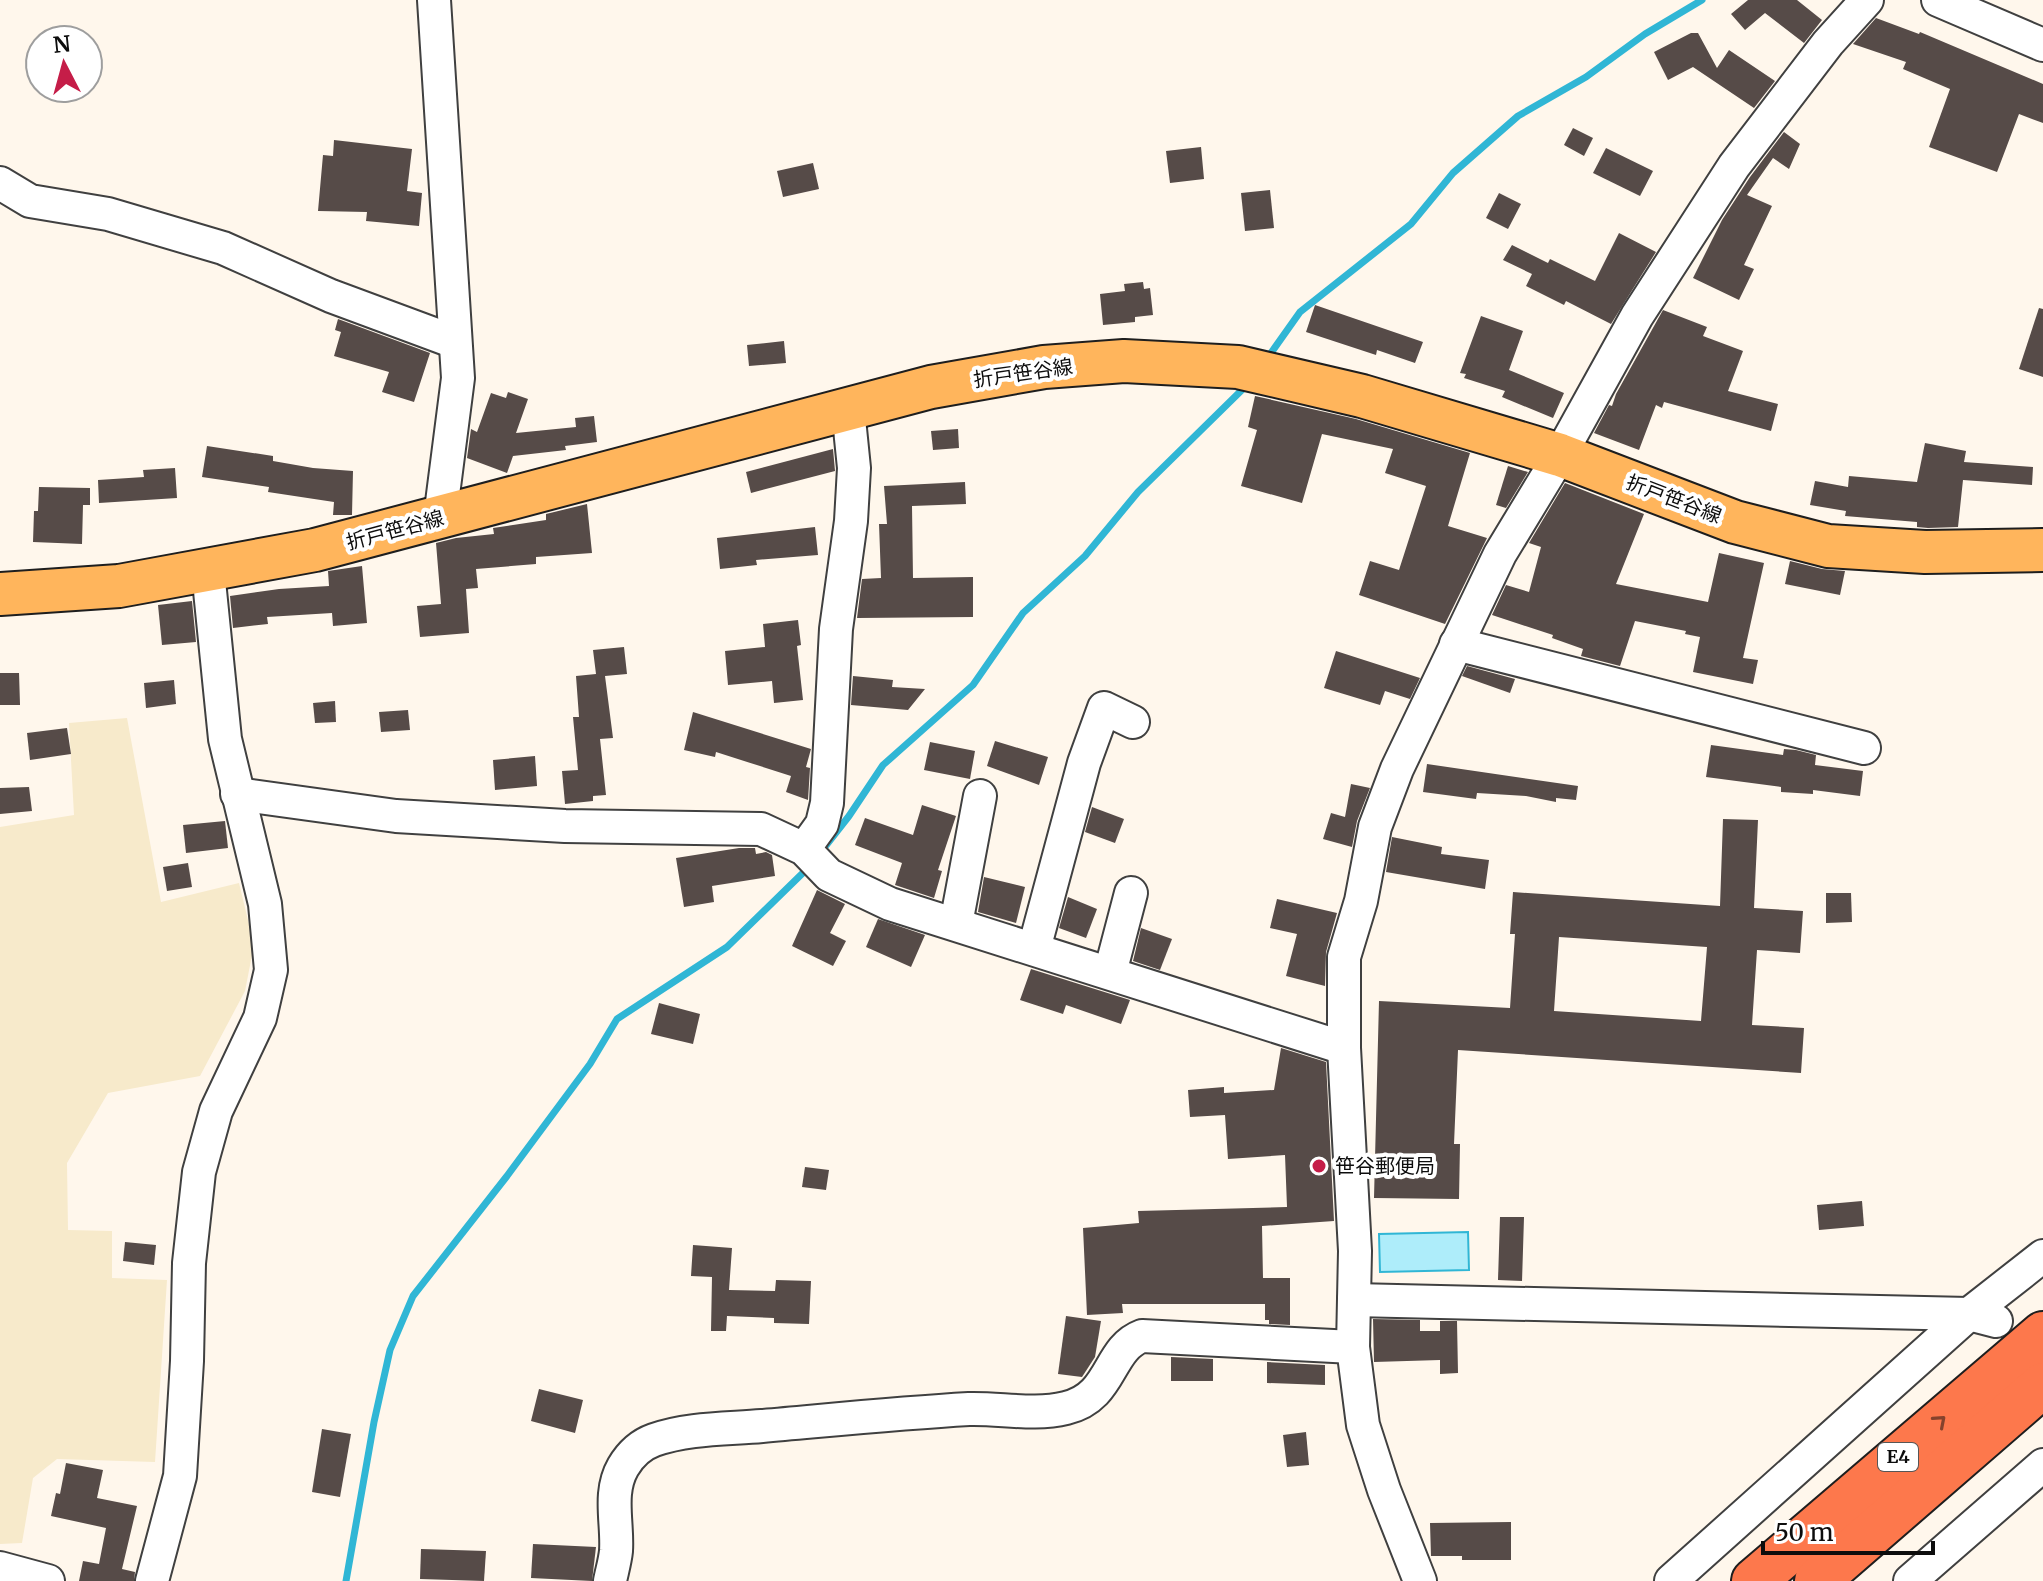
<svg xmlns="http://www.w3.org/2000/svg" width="2043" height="1581" font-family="Merriweather,'Noto Sans JP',serif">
	<rect width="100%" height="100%" fill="#fff7ec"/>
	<path fill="#f7eacb" d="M127,718L161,902L239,883L254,945L245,991L200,1076L108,1093L67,1163L68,1230L112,1231V1278L167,1280L155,1462L57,1459L33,1478L22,1543L0,1544V827L74,815L69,723Z"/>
	<path fill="#aeedfa" stroke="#30b6d5" stroke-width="2" d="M1468,1232L1469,1270L1380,1272L1379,1234Z"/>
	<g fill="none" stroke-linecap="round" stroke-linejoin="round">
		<g stroke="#30b6d5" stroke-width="7">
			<path d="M1266,360L1300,312L1411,224L1453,173L1518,116L1586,77L1645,34L1702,0"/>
			<path d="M820,853L849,816L883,765L973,685L1023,613L1085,556L1138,492L1249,383"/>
			<path d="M346,1581L374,1422L390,1350L413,1296L507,1176L590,1064L617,1019L727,947L810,866"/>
		</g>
	</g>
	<g fill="#564b48" fill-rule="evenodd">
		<path d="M1748,0H1797L1822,20L1804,43L1765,13L1745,30L1731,14Z"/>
		<path d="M1876,18L1919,34L1920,32L2043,84V123L2019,114L1997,172L1929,147L1950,89L1903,69L1906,62L1853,44Z"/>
		<path d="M1691,33H1698L1717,68L1729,50L1775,81L1754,108L1693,67L1668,80L1654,52Z"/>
		<path d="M1573,128L1593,138L1584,156L1564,145Z"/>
		<path d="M1784,132L1800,144L1789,169L1773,158L1747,195L1772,206L1744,265L1754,269L1739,300L1693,278L1722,220L1750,177Z"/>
		<path d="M334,140L412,149L407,191L422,193L419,226L366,221L367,212L318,211L323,155L333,156Z"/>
		<path d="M1201,147L1204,179L1170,183L1166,151Z"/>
		<path d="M1606,148L1653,171L1640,196L1593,173Z"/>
		<path d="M813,163L819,189L783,197L777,171Z"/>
		<path d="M1270,190L1274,228L1245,231L1241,193Z"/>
		<path d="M1499,193L1521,204L1508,229L1486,218Z"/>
		<path d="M1619,233L1656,252L1611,324L1566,301L1564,305L1526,286L1532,274L1503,260L1512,245L1548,263L1550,259L1595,281Z"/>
		<path d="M1143,282L1144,289L1150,288L1153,315L1135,317V322L1103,325L1100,294L1125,291L1124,284Z"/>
		<path d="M1315,305L1423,342L1415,363L1377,350L1376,355L1306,332Z"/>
		<path d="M2039,308L2043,309V377L2019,369Z"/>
		<path d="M1663,310L1707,327L1703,336L1743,351L1728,391L1778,404L1771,431L1664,402L1662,408L1656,405L1639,450L1594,433L1609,405L1612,406L1616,394Z"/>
		<path d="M1481,316L1523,331L1509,370L1564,393L1553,418L1502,397L1505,391L1464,378L1466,374L1460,373Z"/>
		<path d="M338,319L430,353L414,402L382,392L389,372L334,356L341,332L335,330Z"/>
		<path d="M784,341L786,363L749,366L747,345Z"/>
		<path d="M508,392L528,399L516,433L576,427L575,418L594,416L597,442L565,446L566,450L513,456L507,473L467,458L471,429L477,432L491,393L506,398Z"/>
		<path d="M1255,396L1356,419L1470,453L1448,526L1487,538L1445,624L1359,595L1370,561L1399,570L1426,486L1385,473L1393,449L1322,434L1302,503L1241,486L1257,430L1248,427Z"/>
		<path d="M958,429L959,448L933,450L931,431Z"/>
		<path d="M1925,443L1966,451L1964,462L2033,467L2032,485L1963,480L1958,527L1928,528L1917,527V522L1845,516L1846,511L1810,505L1815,481L1848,487L1849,476L1917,482Z"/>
		<path d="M207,446L273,456V461L313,468L353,471L352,515H333L334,502L268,492L269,487L202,477Z"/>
		<path d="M833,449L835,471L751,493L746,472Z"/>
		<path d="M1508,466L1528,472L1506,508L1496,505Z"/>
		<path d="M175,468L177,498L99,503L98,480L144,477L143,470Z"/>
		<path d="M965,482L966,504L912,506L913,578L973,577V617L857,618L862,579L881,578L879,524H887L884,486Z"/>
		<path d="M1565,483L1644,514L1616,584L1708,602L1719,553L1764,563L1743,658L1758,660L1753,684L1693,672L1700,637L1685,634L1686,631L1635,621L1620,666L1581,656L1583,649L1552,638L1553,635L1492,615L1506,585L1529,592L1541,547L1529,543Z"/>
		<path d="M39,487L90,488V505H83L82,544L33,542L34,511H38Z"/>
		<path d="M587,504L592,553L536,557V564L476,569L478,588L466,589L469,633L420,637L417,606L441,604L436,543L456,538L494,534L493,528L546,520V514Z"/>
		<path d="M815,527L818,555L756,560L757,565L720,569L717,538Z"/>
		<path d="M1790,561L1822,569L1845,571L1840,595L1785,584Z"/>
		<path d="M362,566L367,623L333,626L332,613L267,617L268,624L233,628L230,596L279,589L329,586L328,571Z"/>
		<path d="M192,601L196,642L162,645L158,605Z"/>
		<path d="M798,620L801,645L797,646L803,700L774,703L772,681L728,685L725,651L765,647L763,624Z"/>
		<path d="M624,647L627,674L605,676L613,738L600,739L606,795L593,796V801L565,804L562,771L578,770L573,717H579L576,676L596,674L593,650Z"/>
		<path d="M1336,651L1420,678L1410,699L1385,691L1380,705L1324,688Z"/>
		<path d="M1467,666L1515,679L1510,693L1462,676Z"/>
		<path d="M0,673H19L20,705H0Z"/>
		<path d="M853,676L893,680L892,687L925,689L908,710L851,705Z"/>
		<path d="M174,680L176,704L146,708L144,683Z"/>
		<path d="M335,701L336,722L315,723L313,703Z"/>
		<path d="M408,710L410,730L381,732L379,712Z"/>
		<path d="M693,712L811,749L806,767L810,768L808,800L786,792L791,776L716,752L715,757L684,750Z"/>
		<path d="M67,728L71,754L30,760L27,733Z"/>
		<path d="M995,741L1048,757L1039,785L987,766Z"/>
		<path d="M930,742L975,751L970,779L924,770Z"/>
		<path d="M1711,745L1783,755L1784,749L1796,750L1816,755L1815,765L1863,771L1860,796L1813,790V794L1781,792V787L1706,777Z"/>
		<path d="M535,756L537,786L495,790L493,760Z"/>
		<path d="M1427,764L1578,786L1576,800L1556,798V802L1526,796L1477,793L1476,799L1423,792Z"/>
		<path d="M1351,784L1370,788L1357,821L1352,847L1323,839L1331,813L1345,817Z"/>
		<path d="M29,787L32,811L0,814V788Z"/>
		<path d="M922,805L956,816L938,870L942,871L934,898L895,885L902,863L855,845L865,818L913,835Z"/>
		<path d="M1092,807L1124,819L1115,843L1085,832Z"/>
		<path d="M1723,819L1758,820L1754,908L1803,911L1800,953L1757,950L1752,1025L1804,1028L1801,1073L1458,1050L1454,1144H1460L1459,1199L1374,1198L1379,1001L1510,1008L1515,934H1510L1513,892L1720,906ZM1559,937L1707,947L1701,1021L1554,1011Z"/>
		<path d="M225,821L228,848L186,853L183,825Z"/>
		<path d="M1392,837L1442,847L1441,854L1489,860L1485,889L1386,872Z"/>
		<path d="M739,848H755L756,854L766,852L772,855L775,876L712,886L714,902L684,907L676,858Z"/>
		<path d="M188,863L192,887L167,891L163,867Z"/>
		<path d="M984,877L1025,887L1016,923L978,912Z"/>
		<path d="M817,890L845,904L830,933L846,941L833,966L792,946Z"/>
		<path d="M1826,893H1851L1852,922L1826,923Z"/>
		<path d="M1068,897L1097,909L1086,938L1059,928Z"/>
		<path d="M1277,899L1337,913L1326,952L1325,986L1286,976L1297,934L1270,928Z"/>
		<path d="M878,919L925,935L911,967L866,947Z"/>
		<path d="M1141,928L1172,939L1160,970L1133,961Z"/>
		<path d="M1031,969L1130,1000L1121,1024L1066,1005L1063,1014L1020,1000Z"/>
		<path d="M659,1003L700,1014L693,1044L651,1034Z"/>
		<path d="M1281,1048L1326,1062L1334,1221L1262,1226L1263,1278H1290V1325L1269,1324V1320H1265V1304H1122L1123,1313L1087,1315L1083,1228L1139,1223L1138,1211L1287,1207L1285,1155L1228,1159L1225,1115L1190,1117L1188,1090L1224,1087V1093L1274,1090Z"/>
		<path d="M805,1167L829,1170L826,1190L802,1187Z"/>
		<path d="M1862,1201L1864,1226L1819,1230L1817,1205Z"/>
		<path d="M1500,1217H1524L1522,1281L1498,1280Z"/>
		<path d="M125,1242L156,1245L154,1265L123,1261Z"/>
		<path d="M693,1245L732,1248L729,1290L775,1291L776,1280L811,1281L809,1324L774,1323V1318L727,1316L726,1331H711L712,1277L691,1276Z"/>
		<path d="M1066,1316L1101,1321L1095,1357L1082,1377L1058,1374Z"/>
		<path d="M1373,1319L1420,1320V1331H1440V1321H1457L1458,1373L1440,1374V1360L1374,1362Z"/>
		<path d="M1171,1357L1213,1359V1381H1171Z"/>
		<path d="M1267,1362L1325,1365V1385L1267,1383Z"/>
		<path d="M539,1389L583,1400L575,1433L531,1421Z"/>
		<path d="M322,1429L351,1434L340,1497L312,1492Z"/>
		<path d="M1306,1432L1309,1465L1287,1467L1283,1435Z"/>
		<path d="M66,1463L103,1470L97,1498L137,1506L122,1569L135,1572L134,1581H79L83,1561L99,1564L106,1528L51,1516L56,1493L60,1494Z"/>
		<path d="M1511,1522V1560H1462V1556H1431L1430,1523Z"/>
		<path d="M533,1544L596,1547L592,1581L531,1578Z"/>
		<path d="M421,1549L486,1551L484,1581L420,1579Z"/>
	</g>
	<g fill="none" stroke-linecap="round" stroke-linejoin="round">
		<defs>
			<g id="minor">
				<path d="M434,0L458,378L440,518"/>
				<path d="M1938,0L2043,45"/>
				<path d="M0,183L30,201L108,214L223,248L331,296L455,342"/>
				<path d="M1456,644L1864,748"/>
				<path d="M237,794L396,816L565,826L761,829L804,849L829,875L890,904L1344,1048"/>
				<path d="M804,849L822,824L827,803L836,629L851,521L854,468L848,409"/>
				<path d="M956,924L980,796"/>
				<path d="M1034,949L1084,763L1104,708L1133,722"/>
				<path d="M1110,973L1131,893"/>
				<path d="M1354,1300L1969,1314L1996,1321"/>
				<path d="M0,1568L48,1581"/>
				<path d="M152,1581L180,1476L187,1361L189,1263L199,1172L216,1111L260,1018L271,970L265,904L225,739L208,571"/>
				<path d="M610,1581C612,1571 615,1561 616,1551C618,1523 608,1493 623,1467C630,1455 640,1445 654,1440C687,1428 727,1429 762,1426C831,1420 900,1413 969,1409C1001,1408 1034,1416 1066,1408C1113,1397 1107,1349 1142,1336L1353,1347"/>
				<path d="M1420,1581L1384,1490L1363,1425L1353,1347L1355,1251L1344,1048V957L1361,901L1375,827L1397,769L1500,554L1560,455L1637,316L1734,166L1828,43L1867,0"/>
				<path d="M1671,1581L1969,1314L2043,1256"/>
				<path d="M1910,1581L2043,1465"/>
			</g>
			<path id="major" d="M0,594L119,586L315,550L931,387L1044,367L1124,361L1238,367L1362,396L1560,455L1735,522L1828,546L1925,552L2043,550"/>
			<g id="highway">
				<path d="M1754,1581L2043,1334"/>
				<path d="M1817,1581L2043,1385"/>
			</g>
		</defs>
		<use href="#minor" stroke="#404040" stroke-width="36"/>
		<use href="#major" stroke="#1e1e1e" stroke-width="46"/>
		<use href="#highway" stroke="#1e1e1e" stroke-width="48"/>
		<use href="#minor" stroke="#fff" stroke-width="32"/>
		<use href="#major" stroke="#ffb55c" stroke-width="42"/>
		<use href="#highway" stroke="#fd784c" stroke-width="44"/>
	</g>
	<defs><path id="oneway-chevron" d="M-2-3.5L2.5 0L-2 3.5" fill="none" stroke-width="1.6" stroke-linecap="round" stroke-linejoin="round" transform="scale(2)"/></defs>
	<use stroke="#85422c" href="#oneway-chevron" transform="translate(1940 1421) rotate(-41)"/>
	<circle fill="#c51d48" stroke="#fff" stroke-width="3" cx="1319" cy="1166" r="8"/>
	<g text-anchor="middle" stroke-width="8" stroke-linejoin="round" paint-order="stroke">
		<rect fill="#fff" stroke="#565656" stroke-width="2" x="1878" y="1443" width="40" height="28" rx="6"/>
		<g font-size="18" font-weight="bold" fill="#0d0d0d">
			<text x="1898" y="1463">E4</text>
		</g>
		<g font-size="20" fill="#0d0d0d" stroke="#fff">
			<text transform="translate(1023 373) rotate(-8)" y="7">折戸笹谷線</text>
			<text transform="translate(1674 499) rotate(21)" y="7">折戸笹谷線</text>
			<text transform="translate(395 530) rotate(-15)" y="7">折戸笹谷線</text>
		</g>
		<g font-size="20" fill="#0d0d0d" stroke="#fff" text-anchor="start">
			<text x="1335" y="1173">笹谷郵便局</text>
		</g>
	</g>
	<g transform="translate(64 64) rotate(354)"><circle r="38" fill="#ffffff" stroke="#9e9e9e" stroke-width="2"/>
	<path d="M0-6L14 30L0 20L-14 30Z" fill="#c51d48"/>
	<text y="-12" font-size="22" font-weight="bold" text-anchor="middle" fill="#0d0d0d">N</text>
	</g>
	<path d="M1763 1541v12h170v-12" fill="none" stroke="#0d0d0d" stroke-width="4"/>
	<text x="1775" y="1541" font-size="24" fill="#0d0d0d" stroke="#ffffff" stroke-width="6" paint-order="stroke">50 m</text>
</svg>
